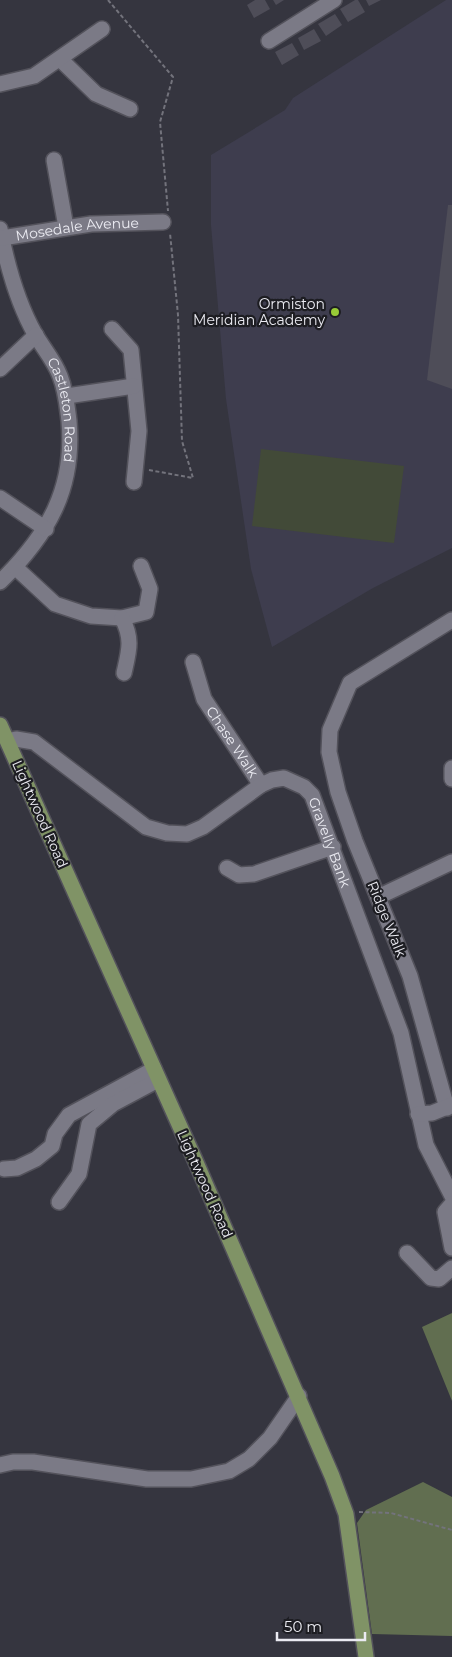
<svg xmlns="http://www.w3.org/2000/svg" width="452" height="1657" font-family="Montserrat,sans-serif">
	<rect width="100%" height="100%" fill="#35353f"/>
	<path fill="#3e3d4e" d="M446,0H452V548L373,588L272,647L251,569L226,399L211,225V155L285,110L293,98Z"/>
	<path fill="#424a38" d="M261,449L404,466L394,543L252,526Z"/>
	<g fill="#616e50">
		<path d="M452,1313V1401L422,1327Z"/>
		<path d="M423,1482L452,1497V1636L372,1634L357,1523L366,1510Z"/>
	</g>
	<g fill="#4e4d58">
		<path d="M255,0H265L270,9L254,18L247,5Z"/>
		<path d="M273,0H284L276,5Z"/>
		<path d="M355,0H358L365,12L348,22L340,9Z"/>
		<path d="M366,0H381L369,6Z"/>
		<path d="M335,14L342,25L326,36L318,24Z"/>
		<path d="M314,29L321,41L304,50L298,38Z"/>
		<path d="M292,43L299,55L282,65L275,52Z"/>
		<path d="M448,205H452V389L427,380Z"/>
	</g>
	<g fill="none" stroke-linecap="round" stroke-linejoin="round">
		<defs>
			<g id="minor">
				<path d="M269,41L334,0"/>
				<path d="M60,59L96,94L130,109"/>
				<path d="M0,84L34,76L102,29"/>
				<path d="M54,160L66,227"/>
				<path id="s1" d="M0,229C7,265 17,302 35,334C43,348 54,360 60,376C66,391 67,405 69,421C75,489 48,535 0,582"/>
				<path id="s2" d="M2,238L91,224L163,222"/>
				<path d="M112,329L131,350L139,431L134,482"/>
				<path d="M0,369L36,335"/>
				<path d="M67,396L134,386"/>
				<path d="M0,498L46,529"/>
				<path d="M15,567L55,604L91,616L122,618L146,612L150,589L141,566"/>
				<path d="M122,618C133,639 129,651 124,673"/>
				<path id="s3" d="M193,662L204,699L261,785"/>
				<path id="s4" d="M8,741L16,739L34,742L146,827L167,833L187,834L203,827L261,785L272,780L284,778L304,787L312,795L401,1033L426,1145L452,1196"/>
				<path d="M452,768V779"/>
				<path d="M227,868L239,875L254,874L333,847"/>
				<path d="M378,897L452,862"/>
				<path d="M447,1108L410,976L355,841L338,792L329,752L330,730L350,683L452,620"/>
				<path d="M418,1114L432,1113L452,1105"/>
				<path d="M4,1169L17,1168L36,1159L52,1146L55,1134L69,1115L154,1069"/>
				<path d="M59,1202L79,1174L89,1124L113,1104L158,1080"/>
				<path d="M452,1204L445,1212L452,1248"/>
				<path d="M407,1253L431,1278L439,1279L452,1268"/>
				<path d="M0,1465L13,1462H33L147,1479H191L229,1471L249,1459L270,1438L299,1396"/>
			</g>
			<path id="major" d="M0,725L195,1160L332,1476L346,1514L366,1657"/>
		</defs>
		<use href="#minor" stroke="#53525b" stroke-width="18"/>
		<use href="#major" stroke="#53525b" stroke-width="18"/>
		<g stroke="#73737c" stroke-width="2" stroke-dasharray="4 2.5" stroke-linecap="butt">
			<path d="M108,0L173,77L160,122L168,211"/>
			<path d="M149,470L193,478L182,441L178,315L170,233"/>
			<path d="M359,1512L391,1513L452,1530"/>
		</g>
		<use href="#minor" stroke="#7b7a86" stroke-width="15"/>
		<use href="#major" stroke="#809366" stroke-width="15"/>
	</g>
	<circle fill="#98cb37" stroke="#1d1d22" stroke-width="2" cx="335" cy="312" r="5"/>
	<g text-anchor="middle" stroke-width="4.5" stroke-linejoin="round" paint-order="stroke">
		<g font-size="14" fill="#ebebf2" stroke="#1d1d22">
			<text dy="5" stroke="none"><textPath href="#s2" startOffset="76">Mosedale Avenue</textPath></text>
			<text dy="5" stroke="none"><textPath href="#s1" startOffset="194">Castleton Road</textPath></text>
			<text dy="5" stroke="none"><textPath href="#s3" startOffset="90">Chase Walk</textPath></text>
			<text transform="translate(40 814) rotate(66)" y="5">Lightwood Road</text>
			<text dy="5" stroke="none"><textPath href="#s4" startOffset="406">Gravelly Bank</textPath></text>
			<text transform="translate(387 919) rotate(68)" y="5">Ridge Walk</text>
			<text transform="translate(205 1184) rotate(66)" y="5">Lightwood Road</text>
		</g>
		<g font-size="14" fill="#ebebf2" stroke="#1d1d22" text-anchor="end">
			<text x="325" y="309">Ormiston<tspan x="325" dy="16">Meridian Academy</tspan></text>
		</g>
	</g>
	<path d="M277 1632v8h88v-8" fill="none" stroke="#ebebf2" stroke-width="2.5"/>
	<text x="284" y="1632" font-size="15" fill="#ebebf2" stroke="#1d1d22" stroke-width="4" paint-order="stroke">50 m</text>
</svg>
